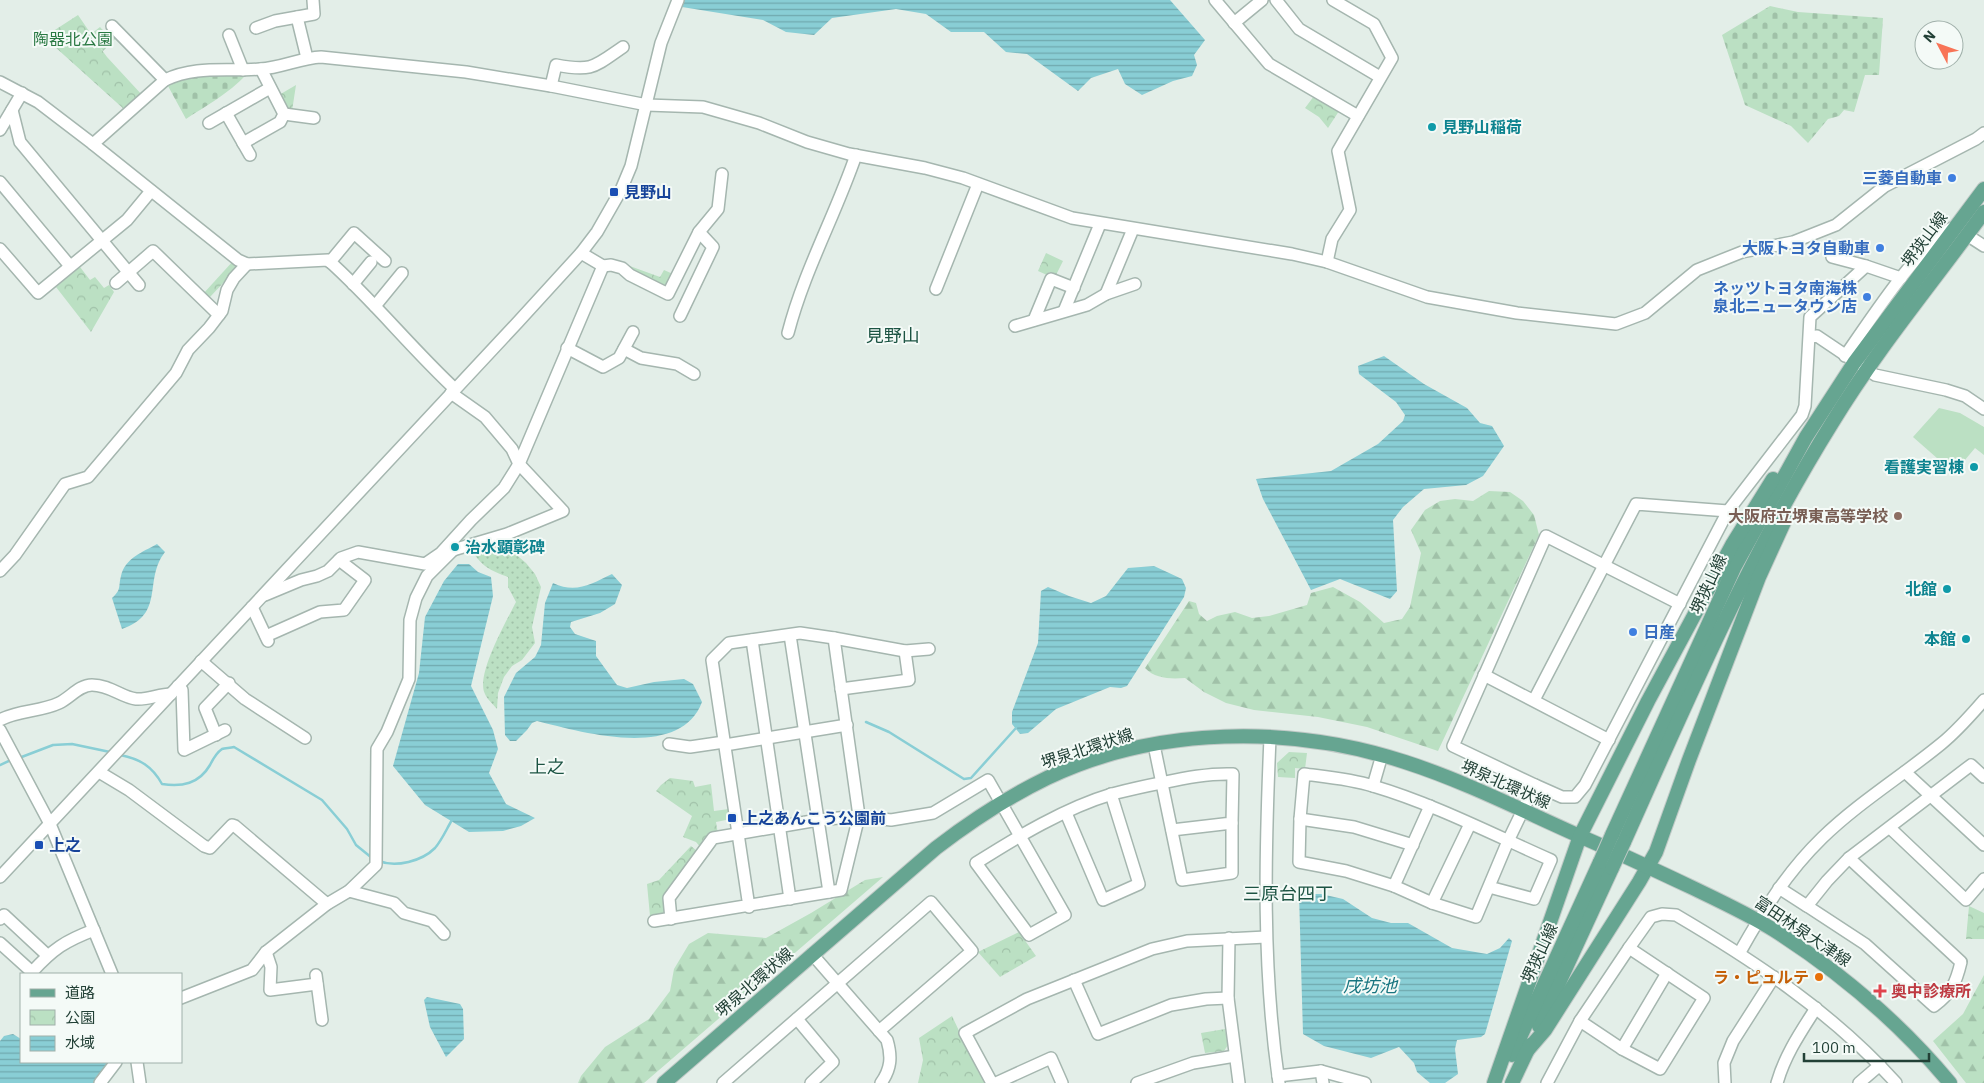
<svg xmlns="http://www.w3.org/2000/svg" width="1984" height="1083" font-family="'IBM Plex Sans','Noto Sans JP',sans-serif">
	<defs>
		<pattern id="grass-dots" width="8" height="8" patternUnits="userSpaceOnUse" patternTransform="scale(1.25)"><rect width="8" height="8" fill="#bbe0c3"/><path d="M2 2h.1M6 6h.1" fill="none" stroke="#a0c1a8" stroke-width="1.8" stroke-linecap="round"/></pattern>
		<pattern id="forest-firs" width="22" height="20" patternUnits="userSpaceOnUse" patternTransform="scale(1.25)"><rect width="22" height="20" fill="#bbe0c3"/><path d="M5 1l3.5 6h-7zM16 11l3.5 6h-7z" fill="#a0c1a8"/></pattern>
		<pattern id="cemetery-stones" width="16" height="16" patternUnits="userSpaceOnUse" patternTransform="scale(1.25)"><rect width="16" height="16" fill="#bbe0c3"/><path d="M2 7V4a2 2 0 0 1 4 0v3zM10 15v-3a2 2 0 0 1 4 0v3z" fill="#a0c1a8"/></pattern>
		<pattern id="park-crowns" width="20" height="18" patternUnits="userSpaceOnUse" patternTransform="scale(1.25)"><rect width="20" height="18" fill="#bbe0c3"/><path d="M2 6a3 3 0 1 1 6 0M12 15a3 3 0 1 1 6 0" fill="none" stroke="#a0c1a8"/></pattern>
		<pattern id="water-rules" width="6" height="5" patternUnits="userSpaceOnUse" patternTransform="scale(1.25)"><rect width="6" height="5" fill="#89ced5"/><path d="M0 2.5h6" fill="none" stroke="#70a9ae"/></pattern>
	</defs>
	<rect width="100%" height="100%" fill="#e3eee8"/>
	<path fill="url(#grass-dots)" d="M508,540L513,552L526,563L535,574L541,587L532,627L535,643L522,660L512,666L504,677L498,693L497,709C493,704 487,699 485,694C475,676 507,620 516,602L508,587V577C491,571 479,565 471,548Z"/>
	<g fill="url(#forest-firs)">
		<path d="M1489,491L1510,492L1523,501L1534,515L1539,535L1438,751L1367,727L1318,717L1254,710L1226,703L1204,692L1185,678C1171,679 1155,679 1145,668L1189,601L1196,603L1199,614L1207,621L1217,616L1235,612L1252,618L1269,616L1307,605L1311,593L1333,587L1360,602L1384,623L1402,619L1410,607L1421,553L1411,530L1425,510L1440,501L1455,499L1473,501Z"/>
		<path d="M883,877L644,1083H578L581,1076L605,1047L649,1019L670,991L674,969L689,944L708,933L766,938L811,913L865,880Z"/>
		<path d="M1984,975V1083H1966L1933,1041L1963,1014Z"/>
	</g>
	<g fill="url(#cemetery-stones)">
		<path d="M1770,6L1798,12L1883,18L1879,75H1865L1854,112L1844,110L1839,116L1828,119L1808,143L1791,126L1745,105L1722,35Z"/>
		<path d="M246,75C228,94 207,105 186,119L168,86L189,76Z"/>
	</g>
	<g fill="url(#park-crowns)">
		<path d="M78,15L91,34L100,27L107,35L114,34L117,37L103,51L96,42L107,57L143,96L126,111L44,37Z"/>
		<path d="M296,85L292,111H288L279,95Z"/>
		<path d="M1314,96L1339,111L1328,128L1319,117L1305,108Z"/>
		<path d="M1046,253L1063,261L1056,275L1049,272L1047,275L1038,271Z"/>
		<path d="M234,260L239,266L210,297L207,298L203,294Z"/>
		<path d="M627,265L660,277L664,270L673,274L668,285C654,288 637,273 627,265Z"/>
		<path d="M80,267L90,280L95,277L104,288L109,285L114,292L91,332L56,287Z"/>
		<path d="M1289,752L1307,753L1305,769L1295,768V778L1278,777L1277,763Z"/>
		<path d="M670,778L693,781L695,787L711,784L714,811L729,809L731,819L716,822L718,834L701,848L696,842L683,837L692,816L656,791L661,785Z"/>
		<path d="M691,846L698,852L664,896V912L660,915L650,916L647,884L659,880Z"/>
		<path d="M1969,906L1984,913V939H1966Z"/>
		<path d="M1019,932L1036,956L1000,977L978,952Z"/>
		<path d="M952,1016L978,1071L986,1083H918L923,1060L919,1038Z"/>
		<path d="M1225,1029L1228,1045L1224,1051L1205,1053L1201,1033Z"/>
	</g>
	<path fill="#bbe0c3" d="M1939,408L1960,413L1984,427V455L1975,448L1954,473L1913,437Z"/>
	<g fill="url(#water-rules)">
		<path d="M684,0H1170L1205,40L1194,55L1197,65L1192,76L1173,81L1142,95L1125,84L1118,69L1091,78L1078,91L1027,54L1006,52L984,32H951L926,14L896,9L832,18L814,35L786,32L763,20L682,7Z"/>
		<path d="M1384,356L1424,384L1467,408L1480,423L1492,426L1504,446L1483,476L1466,485L1424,489L1403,507L1393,520L1397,591L1390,599L1340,579L1311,590L1263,499L1256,479L1331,471L1378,444L1403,421L1405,415L1396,402L1359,374L1358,366Z"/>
		<path d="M157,544L165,552C143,580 166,614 122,629L112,598C122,589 118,587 121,576C125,558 143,552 157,544Z"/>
		<path d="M458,564H469L478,572L491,577L493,596L471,686L493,730L498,749L489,773L506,804L535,818L521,826L503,831L469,832L425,805L393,766L419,673L425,617L444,581Z"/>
		<path d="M1154,566L1182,579L1186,588L1184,597L1127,686L1121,688L1110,687L1056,709L1028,733L1020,734L1012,724V712L1038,643L1041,591L1048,587L1069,596L1091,603L1106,596L1128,568Z"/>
		<path d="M612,574L622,585L615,604L600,613L571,622L570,627L575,634L596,641V656L617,685L627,688L654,682L684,679L693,684L702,702C680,761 581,732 537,721L532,723L527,730L516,741H510L505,735L504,697L516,673L535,657L541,645L545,603L553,583C576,594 591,584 612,574Z"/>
		<path d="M1299,894H1321L1343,899L1372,918L1391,923H1408L1452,948L1487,954L1500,948L1509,938L1512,941L1485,1034L1481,1037L1457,1040L1455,1049L1458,1074L1445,1083H1430L1417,1072L1414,1063L1399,1047L1371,1058L1324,1046L1303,1034Z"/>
		<path d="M427,997L460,1004L463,1009L464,1039L446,1057L430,1027L424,1000Z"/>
		<path d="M13,1034L21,1039V1062H108L94,1083H0V1041L4,1036Z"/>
	</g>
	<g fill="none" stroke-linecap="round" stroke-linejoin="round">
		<g stroke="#89ced5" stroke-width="2.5">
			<path d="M866,722L889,732L964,779L971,778L1016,728"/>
			<path d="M120,755C140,759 152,766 162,784C182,787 199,784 210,765C213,759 216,753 222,749C225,748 230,748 234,747L322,800L347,829L356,845L372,858"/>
			<path d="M19,758L53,745L72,744L110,752"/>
			<path d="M0,765L11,760"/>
			<path d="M379,861C396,868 422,861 435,848C442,840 447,828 452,820"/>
		</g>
		<defs>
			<g id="minor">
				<path d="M1215,0L1269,64L1358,116"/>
				<path d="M1276,0L1299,29L1380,77"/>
				<path d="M297,17L307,58"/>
				<path d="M1234,23L1262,0"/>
				<path d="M112,26L165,80"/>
				<path d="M256,28L275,21L314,14L313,0"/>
				<path d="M229,35L243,70"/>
				<path d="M0,82L38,102L93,144L165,80C197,65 226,72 260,69C281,68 300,58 321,57L466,72L551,86L647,105L703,107L759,123L807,142L849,154L925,168L963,178L1072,218L1292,254L1327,262L1427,297L1517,313L1616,324L1645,313L1697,270L1742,252L1793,242L1836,225L1885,186L1976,139L1984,133"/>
				<path d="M551,86L556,65C592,72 594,67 623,47"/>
				<path d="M12,110L20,142L139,285"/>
				<path d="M226,113L250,155"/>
				<path d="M284,114L314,118"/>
				<path d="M209,123L270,88"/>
				<path d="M0,130L22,93"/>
				<path d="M243,143L280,122L284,114L261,69"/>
				<path d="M0,182L70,266"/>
				<path d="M1967,235L1984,246"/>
				<path d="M0,249L38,293L127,220L151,191"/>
				<path d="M581,253L603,266L611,265L622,268L630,275L668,294L699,232L718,209L722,174"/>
				<path d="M1832,257L1866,266"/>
				<path d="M330,262L354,233L385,261"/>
				<path d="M1327,262L1332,239L1350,210L1338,151L1392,58L1374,24L1333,0"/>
				<path d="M247,264L328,260C373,300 411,348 455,389"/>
				<path d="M116,283L153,251L219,315"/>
				<path d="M353,284L371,262"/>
				<path d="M936,289L978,184"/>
				<path d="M1106,294L1133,229"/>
				<path d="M375,306L402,273"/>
				<path d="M1064,311L1100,224"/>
				<path d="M680,316L713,247L699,232"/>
				<path d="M1034,320L1051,279L1074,288"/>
				<path d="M1015,326L1087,305L1106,294L1135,284"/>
				<path d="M788,333C804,271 835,216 856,155"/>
				<path d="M1810,337L1817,336L1875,375L1946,390L1965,396L1984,409"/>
				<path d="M567,348L603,367L619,358L633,332"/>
				<path d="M624,349L641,358L677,364L694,374"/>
				<path d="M1845,356C1867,325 1920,242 1952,228"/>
				<path d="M448,546L453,550L507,534L563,511L519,464L512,449L485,417L451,393"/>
				<path d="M0,571L15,555L65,484L88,477L176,373L188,350L209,328L222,311L227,290L234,278L247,264L238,260L93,144"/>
				<path d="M265,595L301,580L317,576L328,571L341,558L358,552L425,564L441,553L471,520L504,488L519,464L603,266"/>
				<path d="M252,607L268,641"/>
				<path d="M790,635L829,892"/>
				<path d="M266,636L320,612L344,610L365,580L339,560"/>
				<path d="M834,638L905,651L929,649"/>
				<path d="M752,640L790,899"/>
				<path d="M201,661L245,699L305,738"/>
				<path d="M1484,675L1609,740"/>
				<path d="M178,686L182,690L184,750L225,730"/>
				<path d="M841,689L909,680L905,651"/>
				<path d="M1534,700L1636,504L1728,511"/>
				<path d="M0,720C18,710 40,712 59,703C70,698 79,685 92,685C110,685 121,697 136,699C148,700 159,694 171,694"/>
				<path d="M0,730L50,824L112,974"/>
				<path d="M216,735L205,708L229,683"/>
				<path d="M1270,738C1265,853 1262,968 1279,1083"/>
				<path d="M669,744L690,747L724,742"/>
				<path d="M725,745L847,725"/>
				<path d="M1154,745L1182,880L1232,873V823"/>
				<path d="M99,772L129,790L204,846L210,848L232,825L235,826L327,904"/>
				<path d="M1905,772L1984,845"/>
				<path d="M1535,785L1453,746L1546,536L1680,604"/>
				<path d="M1373,786L1382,755"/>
				<path d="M1066,813L1103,900L1139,884L1111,794"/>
				<path d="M1300,819L1354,827L1413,845"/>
				<path d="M1890,828L1966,900L1984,879"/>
				<path d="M0,877L518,322L581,253L597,232L621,190L631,166L661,43L678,0"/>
				<path d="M1394,886L1430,806"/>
				<path d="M1489,887L1534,899L1551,860C1492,834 1434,804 1373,786C1351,779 1327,777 1304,774L1300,819L1299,862L1346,871L1394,886L1432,903L1476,917L1508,841L1535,785L1562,797H1575L1585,785L1728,511L1802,415L1805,406L1810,317L1866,266L1901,278"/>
				<path d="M1779,888L1807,906L1827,881L1849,858L1971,765L1984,777"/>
				<path d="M349,891L394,903L404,913L432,921L444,934"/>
				<path d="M1432,903L1470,824"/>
				<path d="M1807,906L1865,944L1934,1006C1952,992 1956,983 1961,962L1849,858"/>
				<path d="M0,919L4,915L47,955"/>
				<path d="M671,919L669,898L713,838L818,820L859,816L891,820L933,813L988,780L1065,915L1029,935L976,863C1017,837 1065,808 1112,794C1128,790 1145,786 1161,783C1185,778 1209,773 1233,774L1232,823L1172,830"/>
				<path d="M654,921L841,890L859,816L834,638L800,633L729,643L712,660L749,907"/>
				<path d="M1229,938L1228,998L1239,1083"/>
				<path d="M0,943L32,972C53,949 65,941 94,930"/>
				<path d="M266,952L271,967L270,990L317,984"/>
				<path d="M1740,952C1763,911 1787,872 1822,838C1858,803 1902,776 1941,744C1957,731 1971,715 1984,700"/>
				<path d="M812,954L887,1040C892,1057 891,1069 881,1083"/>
				<path d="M316,975L322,1020"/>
				<path d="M1074,980L1098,1034L1171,1005L1206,999L1228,998"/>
				<path d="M181,998L252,970L266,952L327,904L349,891L376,865L377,749L387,732L409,679L410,620L416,598L427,576L453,550"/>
				<path d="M797,1019L833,1062L811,1083"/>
				<path d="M1580,1021L1622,1049L1660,1069L1704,998L1629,948"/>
				<path d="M1622,1049L1667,973"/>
				<path d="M137,1062L140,1083"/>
				<path d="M1321,1071L1323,1083"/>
				<path d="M1278,1076L1321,1071L1365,1083"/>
				<path d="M100,1083L116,1062"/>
				<path d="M723,1083L931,902L972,951L879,1031"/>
				<path d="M992,1083L965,1033L1027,999L1152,949L1187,941L1266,937"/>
				<path d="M996,1083L1051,1058L1062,1083"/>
				<path d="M1137,1083L1193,1063L1235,1056"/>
				<path d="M1547,1083L1580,1021L1629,948L1651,917L1662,914L1676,915C1756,962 1834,1014 1896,1083"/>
				<path d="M1725,1083L1724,1063L1733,1041L1774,977"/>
				<path d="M1777,1083C1785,1055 1800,1033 1816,1008"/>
				<path d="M1859,1083L1880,1065"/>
			</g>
			<g id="major">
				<path d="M1612,835L1734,568L1806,437L1854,363L1984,189"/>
				<path d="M1624,842C1688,699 1749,556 1832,423C1877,349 1933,282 1984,212"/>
				<path d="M1539,1026L1612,868"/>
				<path d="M1526,1052L1545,1030L1639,882L1656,852L1689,760L1759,577L1785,520"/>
				<path d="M1512,1055L1600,862"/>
				<path d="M664,1083L936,848C971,821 1008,797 1047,778C1156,726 1292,725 1405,762C1467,782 1525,812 1584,838C1621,854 1657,871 1693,888C1720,901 1748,914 1774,930C1840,972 1900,1023 1950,1083"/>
				<path d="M1494,1083L1580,836L1648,701L1732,545L1773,479"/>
				<path d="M1512,1083L1530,1045"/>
			</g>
		</defs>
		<use href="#minor" stroke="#a5b6af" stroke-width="14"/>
		<use href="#major" stroke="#c1cac7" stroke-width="16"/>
		<use href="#minor" stroke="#fff" stroke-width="11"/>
		<use href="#major" stroke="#66a591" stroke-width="14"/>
		<defs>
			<g id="major-bridge">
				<path d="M1600,862L1612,835"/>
				<path d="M1612,868L1624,842"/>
			</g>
		</defs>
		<use href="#major-bridge" stroke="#c1cac7" stroke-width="16" stroke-linecap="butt"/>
		<use href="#major-bridge" stroke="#66a591" stroke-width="14"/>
	</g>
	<g fill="#0f9aa8" stroke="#f4faf7" stroke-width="2">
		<circle cx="1432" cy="127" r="5"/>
		<circle cx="1974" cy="467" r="5"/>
		<circle cx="455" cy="547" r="5"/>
		<circle cx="1947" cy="589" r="5"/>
		<circle cx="1966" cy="639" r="5"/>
	</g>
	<g fill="#3f7fe0" stroke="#f4faf7" stroke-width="2">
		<circle cx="1952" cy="178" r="5"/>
		<circle cx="1880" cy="248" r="5"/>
		<circle cx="1867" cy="297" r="5"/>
		<circle cx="1633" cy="632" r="5"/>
	</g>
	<g fill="#1a4fb4" stroke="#f4faf7" stroke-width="2">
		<rect x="609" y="187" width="10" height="10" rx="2.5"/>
		<rect x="727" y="813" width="10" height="10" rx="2.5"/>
		<rect x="34" y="840" width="10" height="10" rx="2.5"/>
	</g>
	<circle fill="#8d6e63" stroke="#f4faf7" stroke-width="2" cx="1898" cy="516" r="5"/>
	<circle fill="#e8710a" stroke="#f4faf7" stroke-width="2" cx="1819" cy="977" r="5"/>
	<path fill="#e0444e" stroke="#f4faf7" stroke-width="2" d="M1877.5 983.5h5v5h5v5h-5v5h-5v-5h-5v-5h5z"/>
	<g text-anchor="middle" stroke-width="4" stroke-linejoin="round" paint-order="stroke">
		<g font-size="16" fill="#2a7943" stroke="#f4faf7">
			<text x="73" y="45">陶器北公園</text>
		</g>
		<g font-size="16" font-weight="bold" fill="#0d838f" stroke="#f4faf7" text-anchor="end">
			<text x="1442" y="133" text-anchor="start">見野山稲荷</text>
			<text x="1964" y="473">看護実習棟</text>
			<text x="465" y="553" text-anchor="start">治水顕彰碑</text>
			<text x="1937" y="595">北館</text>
			<text x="1956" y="645">本館</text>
		</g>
		<g font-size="16" font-weight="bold" fill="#366cbe" stroke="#f4faf7" text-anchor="end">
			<text x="1942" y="184">三菱自動車</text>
			<text x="1870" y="254">大阪トヨタ自動車</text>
			<text x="1857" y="294">ネッツトヨタ南海株<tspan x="1857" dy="18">泉北ニュータウン店</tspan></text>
			<text x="1643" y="638" text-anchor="start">日産</text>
		</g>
		<g font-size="16" font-weight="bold" fill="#164399" stroke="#f4faf7" text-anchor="start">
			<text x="624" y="198">見野山</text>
			<text x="742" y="824">上之あんこう公園前</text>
			<text x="49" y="851">上之</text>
		</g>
		<g font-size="16" fill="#224036" stroke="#f4faf7">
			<text transform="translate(1924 239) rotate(-53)" y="6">堺狭山線</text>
			<text transform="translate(1708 584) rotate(-65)" y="6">堺狭山線</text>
			<text transform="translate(1087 748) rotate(-18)" y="6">堺泉北環状線</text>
			<text transform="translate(1506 784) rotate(24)" y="6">堺泉北環状線</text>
			<text transform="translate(1803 931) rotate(34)" y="6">富田林泉大津線</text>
			<text transform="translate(1539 953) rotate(-65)" y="6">堺狭山線</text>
			<text transform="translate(754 982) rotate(-41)" y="6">堺泉北環状線</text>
		</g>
		<g font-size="16" font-weight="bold" fill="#785e54" stroke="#f4faf7" text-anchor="end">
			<text x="1888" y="522">大阪府立堺東高等学校</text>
		</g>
		<g font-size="16" font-weight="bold" fill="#c56008" stroke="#f4faf7" text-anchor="end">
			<text x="1809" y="983">ラ・ピュルテ</text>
		</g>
		<g font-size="16" font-weight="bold" fill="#be3a42" stroke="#f4faf7" text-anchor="start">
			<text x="1891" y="997">奥中診療所</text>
		</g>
		<g font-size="18" fill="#1c5443" stroke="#f4faf7">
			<text x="893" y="342">見野山</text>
			<text x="547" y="773">上之</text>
			<text x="1288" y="900">三原台四丁</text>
		</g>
		<g font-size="18" font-style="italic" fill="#187580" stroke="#f4faf7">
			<text x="1370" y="992">戌坊池</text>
		</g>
	</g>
	<rect x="20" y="973" width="162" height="90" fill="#f4faf7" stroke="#a0b0aa"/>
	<rect x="30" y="989" width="25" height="8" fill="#66a591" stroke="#a0b0aa"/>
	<text x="65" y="998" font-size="15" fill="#224036">道路</text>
	<rect x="30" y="1010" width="25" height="15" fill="url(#park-crowns)" stroke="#a0b0aa"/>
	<text x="65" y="1023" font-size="15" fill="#224036">公園</text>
	<rect x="30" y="1036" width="25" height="15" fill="url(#water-rules)" stroke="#a0b0aa"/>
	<text x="65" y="1048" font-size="15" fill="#224036">水域</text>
	<g transform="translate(1939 45) rotate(311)"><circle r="24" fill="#f4faf7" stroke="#a0b0aa"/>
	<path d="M0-4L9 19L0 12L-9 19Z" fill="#f87457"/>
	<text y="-8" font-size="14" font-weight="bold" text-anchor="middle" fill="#224036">N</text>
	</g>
	<path d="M1804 1053v8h125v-8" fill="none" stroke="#224036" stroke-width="2.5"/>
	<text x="1812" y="1053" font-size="15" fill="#224036" stroke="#f4faf7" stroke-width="4" paint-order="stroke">100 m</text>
</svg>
